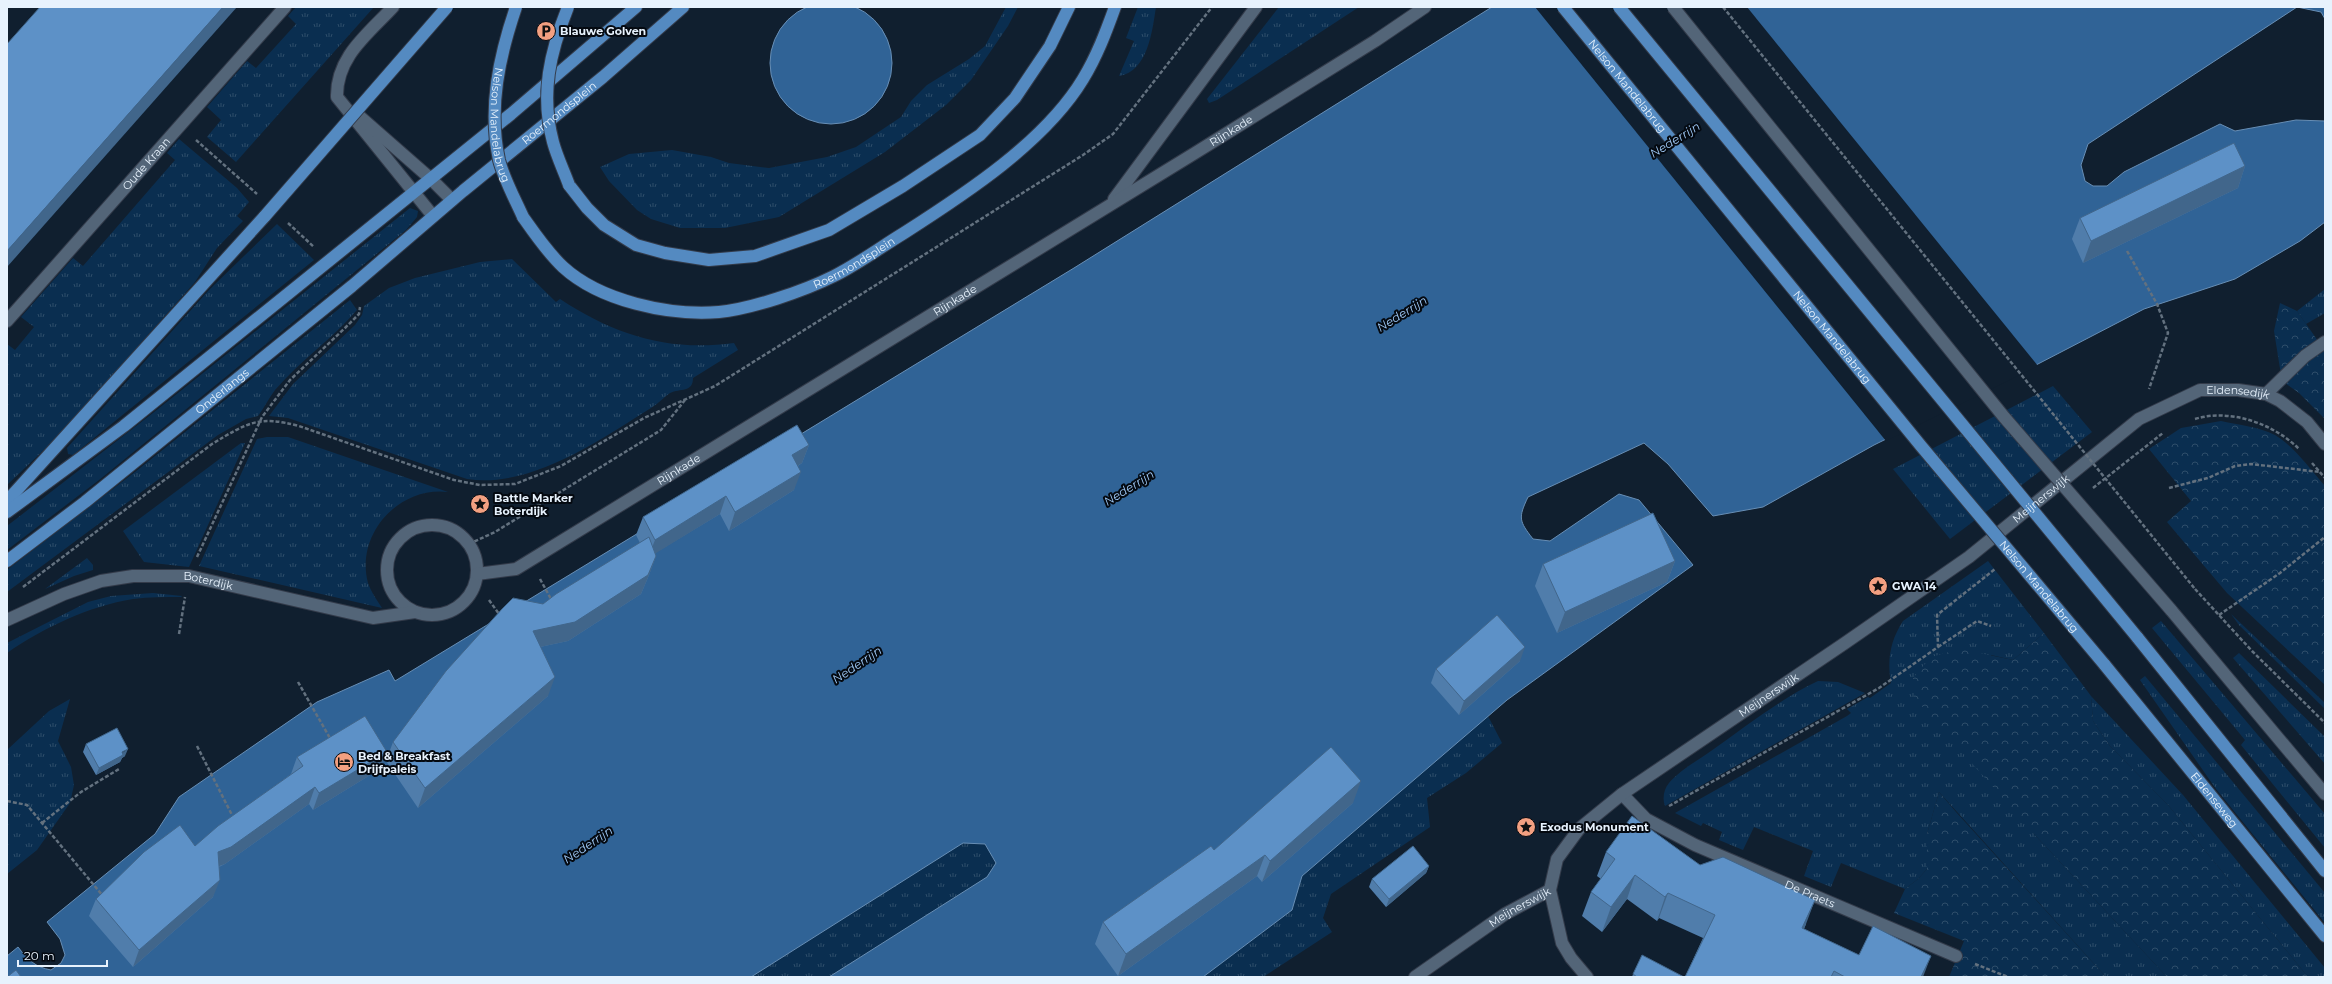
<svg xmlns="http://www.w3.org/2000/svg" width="2332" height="984" font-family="Montserrat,sans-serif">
	<defs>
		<pattern id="grass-tufts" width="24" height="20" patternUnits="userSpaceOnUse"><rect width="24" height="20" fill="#0a2e50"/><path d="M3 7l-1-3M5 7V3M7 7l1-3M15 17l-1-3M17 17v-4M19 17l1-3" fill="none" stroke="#2e4d6a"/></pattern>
		<pattern id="forest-crowns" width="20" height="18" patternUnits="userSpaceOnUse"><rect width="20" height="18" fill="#0a2e50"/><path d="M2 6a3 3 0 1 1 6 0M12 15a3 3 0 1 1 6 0" fill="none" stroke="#2e4d6a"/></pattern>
	</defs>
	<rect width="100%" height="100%" fill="#101f2f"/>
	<g fill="url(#grass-tufts)">
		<path d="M296,7H374L236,162L207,137L221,120L207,107L247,61L256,68L296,24L288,16Z"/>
		<path d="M1006,7H1018L1008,26L971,80L946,105L885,152L779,217L725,228H680L651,219L637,210L609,181L600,167L629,154L672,150L711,157L729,163L769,168L827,157L856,147L901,117L911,101L927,85L969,59L985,46Z"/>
		<path d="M1138,7H1156C1152,32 1148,71 1119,76L1134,41L1126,38Z"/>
		<path d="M1279,7H1359L1217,100L1209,103L1207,99Z"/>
		<path d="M179,139L237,188L249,202L237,216L243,221L217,248L195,282L117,370L49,445L7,485V344L15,350L34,327L21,317L73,258L83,266L175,160L167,153Z"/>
		<path d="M410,208L418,211L417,217L406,230L99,480L7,550V526L153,413Z"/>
		<path d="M277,224L314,260L73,455L68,454L67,448L209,290Z"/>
		<path d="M512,259L556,302L560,299C615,335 668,352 734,343L738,350L693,378C693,393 680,388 670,393C664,397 658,404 651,408C600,440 530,489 467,479L288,418L269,416L293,384L355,325L362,315L364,306L389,288L415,278L480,262Z"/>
		<path d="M2325,289V313L2306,324L2297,311Z"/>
		<path d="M350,300L357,310C332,339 300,361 275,390C269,398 264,408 258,416L246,419L218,435L7,592V570L135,472Z"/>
		<path d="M2053,386L2092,432L1950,539L1893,469Z"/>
		<path d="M267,437H288L448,492C399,486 355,534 368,583C371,592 377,600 382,608L199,566L257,439Z"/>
		<path d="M241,443H245L189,567L144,562L123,531Z"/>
		<path d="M87,558L93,565V570L74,576L45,589Z"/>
		<path d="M1988,561L2044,633L2013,660L1991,655L2034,834L2167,977H2106L1939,792L1927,834V869L1918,879L1905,889L1841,863L1831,887L1804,876L1813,851L1754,827L1743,850L1719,840L1722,832L1703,823L1701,826L1675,813L1847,716L1851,713L1847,709L1868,697L1870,698L1891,683C1887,660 1890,641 1903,621Z"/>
		<path d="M153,593L182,596L181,597C165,597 149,597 133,599C89,606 43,628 7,653V643L88,602L111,596Z"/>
		<path d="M2231,614L2325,703V709L2239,625Z"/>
		<path d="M2161,621L2325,814V848L2241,745L2245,740L2152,628Z"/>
		<path d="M2239,653L2325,737V764L2233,658Z"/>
		<path d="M2145,676L2325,893V923L2216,789L2140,680Z"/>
		<path d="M1818,681L1838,682L1865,693L1665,806C1662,798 1664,789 1669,783C1680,770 1697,761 1711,751C1745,727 1780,699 1818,681Z"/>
		<path d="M2091,696L2183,795L2325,968V977H2308L2168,805L2110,746L2093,721Z"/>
		<path d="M70,699L58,741L71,767L74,785L70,803L37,850L7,874V750L49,711Z"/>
		<path d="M1488,716L1502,743L1466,773L1427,798L1430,827L1331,894L1323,918L1332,932L1263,977H1203L1292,910L1302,876Z"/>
		<path d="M962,843L985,844L996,863L987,877L829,977H751Z"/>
	</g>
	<g fill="url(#forest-crowns)">
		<path d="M2280,303L2297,311L2325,351V419L2299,393L2282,381L2274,331Z"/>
		<path d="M2221,421C2239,425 2259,427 2275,435C2295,447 2310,469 2325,486V685L2227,593L2167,522L2191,501L2149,449L2181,428Z"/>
		<path d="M2044,633L2091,696L2093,721L2110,746L2168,805L2308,977H2167L2034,834L1914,697L1913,678L1931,657L1960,649L2013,660Z"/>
		<path d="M1939,792L1956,812L2106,977H1949L1964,941L1894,913L1905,889L1918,879L1927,869V834Z"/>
	</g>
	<g fill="#306396" stroke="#678eb5">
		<circle cx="831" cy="63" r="61"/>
		<path d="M1492,7H2325V19L2321,12L2297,7L2088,144L2081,165L2085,181L2093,186H2107L2124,172L2220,124L2235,131L2296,120L2325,121V222L2300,241L2235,279L2144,309L2036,365L1874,445L1763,507L1713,516L1668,464L1644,443L1528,497C1518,518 1519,521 1533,539L1550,541L1619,494L1639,500L1693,565L1507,700L1302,876L1292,910L1203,977H829L987,877L996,863L985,844L963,843L751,977H7V956L18,947C28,960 35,967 51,970L61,963L65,955L60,939L47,922L155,834L179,797L317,702L389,670L395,681L1074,268Z"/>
	</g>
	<path fill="#101f2f" d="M1535,7H1747L2038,366L1886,441Z"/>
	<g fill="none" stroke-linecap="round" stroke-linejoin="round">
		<defs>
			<g id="minor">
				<path d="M393,7C368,34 336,57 337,97L433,216"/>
				<path d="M358,115L431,179L452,200"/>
				<path d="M1114,199L1256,7"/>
				<path id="s1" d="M7,321L285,7"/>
				<path d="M2266,394L2305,356L2325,342"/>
				<circle cx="432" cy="570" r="45"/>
				<path id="s2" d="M477,574L516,569L1195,153L1375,41L1425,7"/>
				<path d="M2171,610L2325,794"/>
				<path id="s3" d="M7,620L64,594L101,581L133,576H189L373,618L415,612"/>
				<path id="s4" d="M1622,794L1646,819L1695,845L1956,956"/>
				<path id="s5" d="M1415,977L1505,914L1550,890"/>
				<path id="s6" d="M1587,977L1571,958L1562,943L1550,890L1557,859L1579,829L1622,794L1845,643L1969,557L2139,419L2200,390H2238L2266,394L2280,401L2307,422L2325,444"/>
			</g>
			<g id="major">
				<path d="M569,185L587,208L604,225L636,245L665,253L709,260L755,256L829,230L903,186L980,135L1015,98L1050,46L1069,7"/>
				<path id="s7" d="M523,217C535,234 547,252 563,267C600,301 669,316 719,312C751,309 804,291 834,276C858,264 881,247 904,233C965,194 1045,142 1083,79C1097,56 1106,32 1115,7"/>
				<path d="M7,501L265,216"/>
				<path d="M7,512L124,426L511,114L636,7"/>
				<path id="s8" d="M7,561L85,502L352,286L463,191L603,77L683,7"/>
				<path d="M2137,637L2325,871"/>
				<path id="s9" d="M2104,664L2325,936"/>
			</g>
		</defs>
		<use href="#minor" stroke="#333b4a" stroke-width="14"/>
		<use href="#major" stroke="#333b4a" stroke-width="14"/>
		<g stroke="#63717f" stroke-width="2.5" stroke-dasharray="4 2" stroke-linecap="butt">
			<path d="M196,140L257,194"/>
			<path d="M288,223L314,247"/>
			<path d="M2127,251L2157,304L2168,333L2149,389"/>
			<path d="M2195,419C2230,408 2274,424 2299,449"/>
			<path d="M2312,463L2325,478"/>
			<path d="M2093,488L2163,433"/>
			<path d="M2169,488L2208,478L2235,466L2251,464L2320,472"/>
			<path d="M469,544L495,532L661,430L685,400"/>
			<path d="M197,557L262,417L290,380L345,328L359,314L360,307"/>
			<path d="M540,579L551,599"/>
			<path d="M23,587L212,444C247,423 258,415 299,426L454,480L480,485L515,484L561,466L644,418L715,386L1083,155L1113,134L1212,7"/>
			<path d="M2195,589L2252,651L2325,723"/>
			<path d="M489,600L499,614"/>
			<path d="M2219,615L2280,573L2325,537"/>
			<path d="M179,634L185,597"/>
			<path d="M1938,647L1977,621L1991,626"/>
			<path d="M298,682L331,740"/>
			<path d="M197,746L233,817"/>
			<path d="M7,801L27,805L103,896"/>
			<path d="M1669,806L1879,688L1938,647L1937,615L1995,569"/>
			<path d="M42,823L81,792L119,769"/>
			<path d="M1975,964L2008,977"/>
		</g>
		<use href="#minor" stroke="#536578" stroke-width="12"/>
		<use href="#major" stroke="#548ac1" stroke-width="12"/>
		<defs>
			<path id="minor-bridge" d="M1673,7L2004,417L2171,610"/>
			<g id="major-bridge">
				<path id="s10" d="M516,7C499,57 488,108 499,160C504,179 515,199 523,217"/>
				<path d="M568,7C550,52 540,94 553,142C557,157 564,171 569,185"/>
				<path id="s11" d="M1563,7L1921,446L2104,664"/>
				<path d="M1619,7L2137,637"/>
				<path d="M265,216L447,7"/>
			</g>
		</defs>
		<use href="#minor-bridge" stroke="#333b4a" stroke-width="14" stroke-linecap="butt"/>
		<use href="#major-bridge" stroke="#333b4a" stroke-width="14" stroke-linecap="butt"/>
		<path stroke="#63717f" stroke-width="2.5" stroke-dasharray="4 2" stroke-linecap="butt" d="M1723,7L2195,589"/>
		<use href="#minor-bridge" stroke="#536578" stroke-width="12"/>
		<use href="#major-bridge" stroke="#548ac1" stroke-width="12"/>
	</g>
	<g fill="#507dab">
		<path d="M2245,166L2238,188L2083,263L2072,239L2080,218Z"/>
		<path d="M809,445L802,463L798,466L794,490L729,531L720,514L655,553L656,556L649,575L641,594L568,641L540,647L548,696L418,808L386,761L393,742L543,604L640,543L636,535L643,517Z"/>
		<path d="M1675,561L1667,582L1557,633L1535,586L1543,564Z"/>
		<path d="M1520,661L1459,715L1431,683L1436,669Z"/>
		<path d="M86,744L125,756L122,758L120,762L96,775L83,752Z"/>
		<path d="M297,757L380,769L313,810L309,804L225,864L219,867L213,897L133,967L89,916L96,899L195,846L291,774Z"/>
		<path d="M1353,803L1262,882L1257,876L1118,976L1095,944L1103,922L1214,850Z"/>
		<path d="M1606,852L1700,865L1806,924L1804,929L1859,955L1923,977H1685L1703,938L1659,918L1657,921L1627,899L1602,932L1582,916L1591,892L1601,879L1597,876Z"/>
		<path d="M1429,866L1426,873L1386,907L1369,887L1372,879Z"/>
		<path d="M1633,974L1684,977H1632Z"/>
	</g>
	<g fill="#41668b">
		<path d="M223,7H237L7,267V251Z"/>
		<path d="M2245,166L2238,188L2083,263L2091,241Z"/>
		<path d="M809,445L802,463L786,473L792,455Z"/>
		<path d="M801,472L794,490L729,531L735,512Z"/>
		<path d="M726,496L720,514L648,558L655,540Z"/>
		<path d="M656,556L649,575L641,594L568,641L526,650L533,631Z"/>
		<path d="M1675,561L1667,582L1557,633L1565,612Z"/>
		<path d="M1525,647L1520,661L1459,715L1464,701Z"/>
		<path d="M555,677L548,696L418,808L425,788Z"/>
		<path d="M128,749L125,756L122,758L120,762L96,775L99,768Z"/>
		<path d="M387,752L380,769L313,810L319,793Z"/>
		<path d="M1361,781L1353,803L1262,882L1270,861Z"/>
		<path d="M315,787L309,804L225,864L211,869L218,852Z"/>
		<path d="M1265,855L1257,876L1118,976L1126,954Z"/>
		<path d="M1429,866L1426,873L1386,907L1389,899Z"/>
		<path d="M1635,875L1627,899L1602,932L1611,907Z"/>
		<path d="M220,880L213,897L133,967L139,950Z"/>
		<path d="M1668,893L1659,918L1657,921L1665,897Z"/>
		<path d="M1815,900L1806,924L1793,952L1802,928Z"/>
		<path d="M1931,956L1923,977H1921Z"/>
	</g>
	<g fill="#5d91c7" stroke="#41668b">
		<path d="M40,7H223L7,251V44Z"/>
		<path d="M2234,143L2245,166L2091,241L2080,218Z"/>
		<path d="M797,425L809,445L792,455L801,472L735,512L726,496L655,540L643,517Z"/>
		<path d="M1653,513L1675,561L1565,612L1543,564Z"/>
		<path d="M649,537L656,556L648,575L575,622L533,631L555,677L425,788L393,742L446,671L502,609L513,598L543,604L556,594Z"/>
		<path d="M1497,615L1525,647L1464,701L1436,669Z"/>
		<path d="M365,716L387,752L319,793L315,787L231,847L218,852L220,880L139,950L96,899L144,852L180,825L195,846L218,826L303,766L297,757Z"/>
		<path d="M117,728L128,749L122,752L123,755L99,768L86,744Z"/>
		<path d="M1331,747L1361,781L1270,861L1265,855L1126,954L1103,922L1211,846L1214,850Z"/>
		<path d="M1632,816L1700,865L1723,857L1815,900L1802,928L1859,955L1873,926L1931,956L1921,977H1845L1834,971L1831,977H1685L1715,915L1668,893L1665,897L1635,875L1611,907L1591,892L1615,859L1606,852Z"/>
		<path d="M1413,846L1429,866L1389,899L1372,879Z"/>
		<path d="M1642,955L1684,977H1637L1633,974Z"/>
		<path d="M16,970L21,977H7Z"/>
	</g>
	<defs>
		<symbol id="parking-disc" viewBox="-11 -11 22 22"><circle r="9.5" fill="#f3a081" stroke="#040910"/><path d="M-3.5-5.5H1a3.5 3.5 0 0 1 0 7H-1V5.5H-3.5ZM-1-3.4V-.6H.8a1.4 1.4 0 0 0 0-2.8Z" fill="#111"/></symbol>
		<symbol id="sight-disc" viewBox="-11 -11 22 22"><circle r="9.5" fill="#f3a081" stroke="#040910"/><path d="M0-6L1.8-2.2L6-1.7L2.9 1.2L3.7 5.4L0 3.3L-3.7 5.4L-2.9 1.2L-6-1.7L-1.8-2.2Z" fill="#111"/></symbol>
		<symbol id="hotel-disc" viewBox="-11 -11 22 22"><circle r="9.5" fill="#f3a081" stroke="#040910"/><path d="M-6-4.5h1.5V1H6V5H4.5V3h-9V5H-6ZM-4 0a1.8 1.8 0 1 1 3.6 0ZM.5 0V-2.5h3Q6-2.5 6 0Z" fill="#111"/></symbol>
	</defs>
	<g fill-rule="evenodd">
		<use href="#parking-disc" x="535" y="20" width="22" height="22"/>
		<use href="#sight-disc" x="469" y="493" width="22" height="22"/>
		<use href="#sight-disc" x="1867" y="575" width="22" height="22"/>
		<use href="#hotel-disc" x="333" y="751" width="22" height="22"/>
		<use href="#sight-disc" x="1515" y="816" width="22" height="22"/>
	</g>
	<g text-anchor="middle" stroke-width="4" stroke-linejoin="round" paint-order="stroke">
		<g font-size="11" font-weight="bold" fill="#e7f2fd" stroke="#040910" text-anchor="start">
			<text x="560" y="35">Blauwe Golven</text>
			<text x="494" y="502">Battle Marker<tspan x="494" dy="13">Boterdijk</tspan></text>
			<text x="1892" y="590">GWA 14</text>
			<text x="358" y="760">Bed &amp; Breakfast<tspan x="358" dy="13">Drijfpaleis</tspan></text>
			<text x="1540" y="831">Exodus Monument</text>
		</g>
		<g font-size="11" fill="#e7f2fd" stroke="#040910">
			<text dy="4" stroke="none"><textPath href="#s11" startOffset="102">Nelson Mandelabrug</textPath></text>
			<text dy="4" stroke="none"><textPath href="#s8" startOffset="711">Roermondsplein</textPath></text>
			<text dy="4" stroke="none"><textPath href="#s10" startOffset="121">Nelson Mandelabrug</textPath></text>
			<text dy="4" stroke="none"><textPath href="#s2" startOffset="878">Rijnkade</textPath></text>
			<text dy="4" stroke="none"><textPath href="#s1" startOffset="210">Oude Kraan</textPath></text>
			<text dy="4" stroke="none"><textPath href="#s7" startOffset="375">Roermondsplein</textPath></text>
			<text dy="4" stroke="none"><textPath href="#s2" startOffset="554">Rijnkade</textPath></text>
			<text dy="4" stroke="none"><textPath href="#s11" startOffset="426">Nelson Mandelabrug</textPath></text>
			<text dy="4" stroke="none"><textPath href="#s8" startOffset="274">Onderlangs</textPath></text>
			<text dy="4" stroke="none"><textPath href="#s6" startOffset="966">Eldensedijk</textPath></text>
			<text dy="4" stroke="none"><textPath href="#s2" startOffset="230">Rijnkade</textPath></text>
			<text dy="4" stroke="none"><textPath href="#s6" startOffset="734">Meijnerswijk</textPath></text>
			<text dy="4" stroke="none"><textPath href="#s3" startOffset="210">Boterdijk</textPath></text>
			<text dy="4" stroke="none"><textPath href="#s11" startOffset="750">Nelson Mandelabrug</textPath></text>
			<text dy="4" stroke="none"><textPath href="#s6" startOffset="398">Meijnerswijk</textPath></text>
			<text dy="4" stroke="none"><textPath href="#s9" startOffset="175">Eldenseweg</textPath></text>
			<text dy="4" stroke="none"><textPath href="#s4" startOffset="215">De Praets</textPath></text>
			<text dy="4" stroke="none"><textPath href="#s5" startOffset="126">Meijnerswijk</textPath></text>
		</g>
		<g font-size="12" font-style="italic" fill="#9fc9f6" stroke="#040910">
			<text transform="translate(1675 140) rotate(-32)" y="4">Nederrijn</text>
			<text transform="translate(1402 314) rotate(-32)" y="4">Nederrijn</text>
			<text transform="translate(1129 488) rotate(-32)" y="4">Nederrijn</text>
			<text transform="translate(857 665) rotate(-34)" y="4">Nederrijn</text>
			<text transform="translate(588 845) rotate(-34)" y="4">Nederrijn</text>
		</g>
	</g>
	<rect width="2332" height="984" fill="none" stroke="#e7f2fd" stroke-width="16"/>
	<path d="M18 960v6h89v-6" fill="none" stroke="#e7f2fd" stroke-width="2"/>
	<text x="24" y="960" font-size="12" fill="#e7f2fd" stroke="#040910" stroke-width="3" paint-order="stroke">20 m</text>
</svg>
